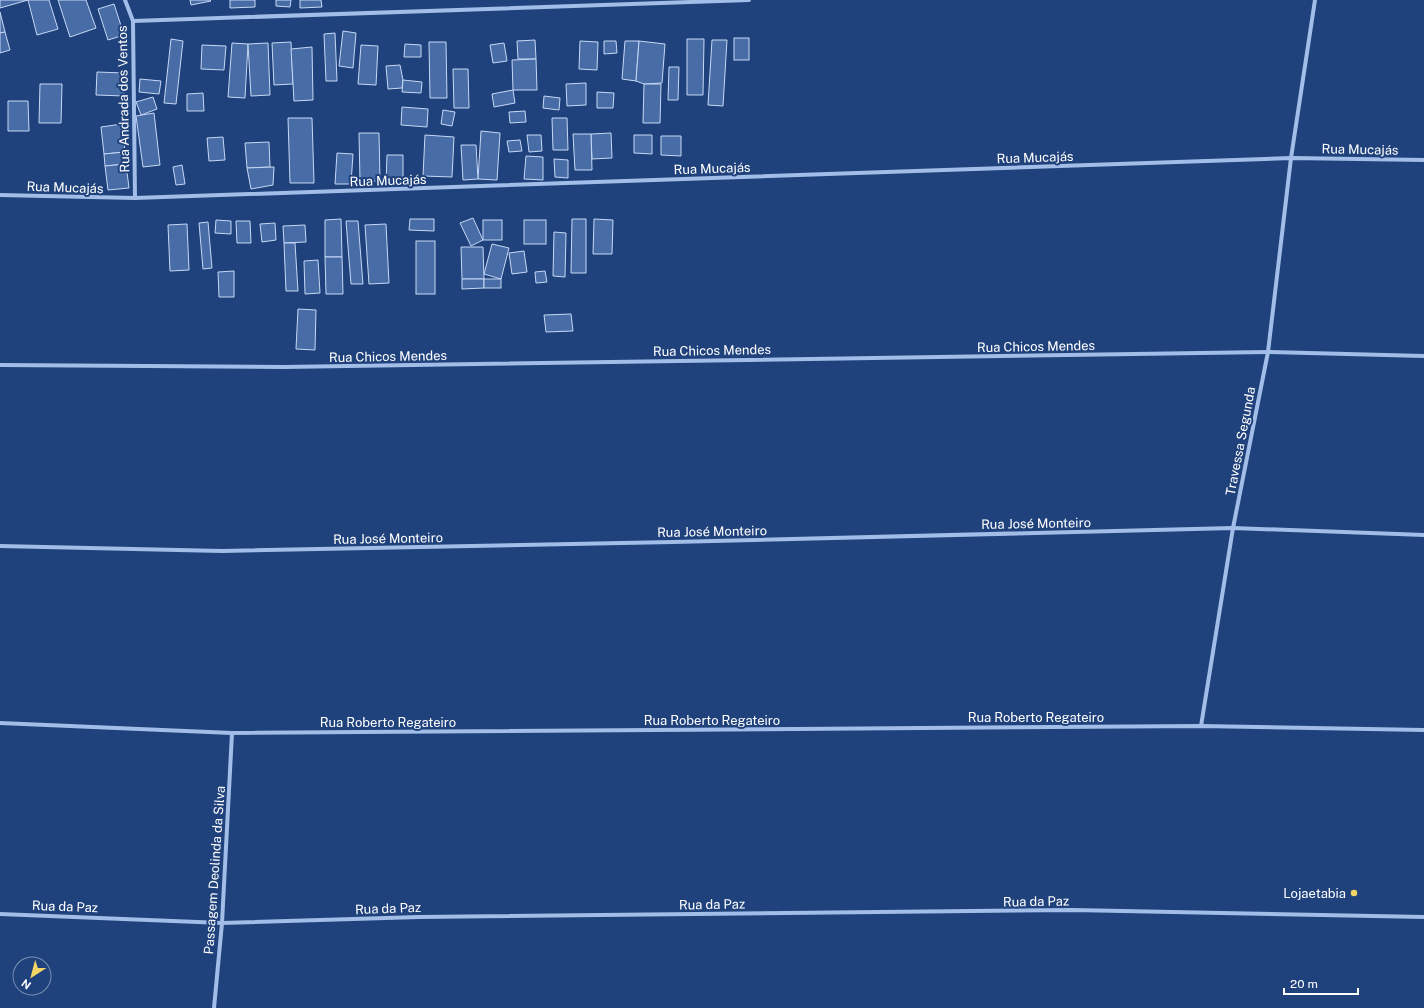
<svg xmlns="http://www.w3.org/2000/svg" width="1424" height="1008" font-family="'Public Sans',sans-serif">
	<rect width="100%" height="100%" fill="#20427c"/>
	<g fill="#486ca6" stroke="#c6d8f5">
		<path d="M0,0H28L0,8Z"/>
		<path d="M28,0H49L58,29L37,35Z"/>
		<path d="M58,0H86L96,28L70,37Z"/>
		<path d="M190,0H210L211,1L191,5Z"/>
		<path d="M230,0H255V7L230,8Z"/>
		<path d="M276,0H291L290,7L276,6Z"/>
		<path d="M300,0H321L322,7L300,8Z"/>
		<path d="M114,4L124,35L108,40L98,9Z"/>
		<path d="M0,12L5,32L0,33Z"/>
		<path d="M343,31L356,33L353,68L339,66Z"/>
		<path d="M5,32L10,50L0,53V33Z"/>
		<path d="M335,33L337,81H326L324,34Z"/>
		<rect x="734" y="38" width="15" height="22"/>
		<path d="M171,39L183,41L176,104L164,103Z"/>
		<path d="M687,39H704L703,95H687Z"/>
		<path d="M535,40L536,59H518L517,41Z"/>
		<path d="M712,40H727L723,106L708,105Z"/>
		<path d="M580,41L598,42L597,70L579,69Z"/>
		<path d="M604,41H616L617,53L604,54Z"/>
		<path d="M625,41H639L636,81L622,79Z"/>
		<path d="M639,41L665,44L662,83L644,84L636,81Z"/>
		<path d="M291,42L293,84L274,85L272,43Z"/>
		<path d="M429,42H446L447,98H430Z"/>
		<path d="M232,43L248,44L245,98L228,97Z"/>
		<path d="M268,43L270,95L251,96L248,44Z"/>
		<path d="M504,43L507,61L493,63L490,45Z"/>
		<path d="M405,44L421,45V57H404Z"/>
		<path d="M202,45L226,46L224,70L201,69Z"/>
		<path d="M361,45L378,46L376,85L358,84Z"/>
		<path d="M312,47L313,100L294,101L291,49Z"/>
		<path d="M536,59L537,90H513L512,60Z"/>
		<path d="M400,65L403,80L402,88L388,89L386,66Z"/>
		<path d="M669,67H679L678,100H668Z"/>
		<path d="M453,69H468L469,108H454Z"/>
		<path d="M97,72L124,73V96L96,95Z"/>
		<path d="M140,79L161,81L159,94L139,92Z"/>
		<path d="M403,80L422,82L421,93L402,92Z"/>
		<path d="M586,83V105L567,106L566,84Z"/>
		<path d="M40,84H62L61,123H39Z"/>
		<path d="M644,84H661L660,123H643Z"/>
		<path d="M513,90L515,103L494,107L492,94Z"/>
		<path d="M597,92L614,93L613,108H597Z"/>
		<path d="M203,93L204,111H187V94Z"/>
		<path d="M544,96L560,98L559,110L543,108Z"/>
		<path d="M153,97L157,109L141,115L136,102Z"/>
		<path d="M8,101H28L29,131H8Z"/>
		<path d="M402,107L428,109L427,127L401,125Z"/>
		<path d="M443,110L455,112L452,126L441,124Z"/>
		<path d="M525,111L526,122L510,123L509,112Z"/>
		<path d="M154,113L160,165L143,167L136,116Z"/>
		<path d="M288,118H312L314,183H290Z"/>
		<path d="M552,118H567L568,150H553Z"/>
		<path d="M122,124L125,152L104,154L101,127Z"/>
		<path d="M481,131L500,133L497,180L478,179Z"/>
		<path d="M359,133H379L380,181H360Z"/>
		<path d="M611,133L612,158L592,159L591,134Z"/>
		<path d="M573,134H591L592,170H575Z"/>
		<path d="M425,135L454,137L452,177L423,176Z"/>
		<path d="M527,135H541L542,151L529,152Z"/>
		<path d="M634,135H652V154L634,153Z"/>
		<path d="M661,136H681V156L661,155Z"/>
		<path d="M223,137L225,160L209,161L207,138Z"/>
		<path d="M520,140L522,151L509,152L507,141Z"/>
		<path d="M269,142L270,167L247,168L245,143Z"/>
		<path d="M461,145H476L478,179L463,180Z"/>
		<path d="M125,152L126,164L105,166L104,154Z"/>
		<path d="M337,153L353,154L351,184H335Z"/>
		<path d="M387,155H403V183H386Z"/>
		<path d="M526,156L543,157V180L524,179Z"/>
		<path d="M554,159L568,160V178L555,177Z"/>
		<path d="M126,164L129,188L108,190L105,166Z"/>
		<path d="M182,165L185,184L176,185L173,167Z"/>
		<path d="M274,167L273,185L251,189L247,168Z"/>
		<path d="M473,218L483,240L471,246L460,223Z"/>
		<path d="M341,219L342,257H325V220Z"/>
		<path d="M410,219H434V231L409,230Z"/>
		<path d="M572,219H586V273H571Z"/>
		<path d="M594,219L613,220L612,254H593Z"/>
		<path d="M216,220L231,221V234L215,233Z"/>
		<rect x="483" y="220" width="19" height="20"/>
		<rect x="524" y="220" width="22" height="24"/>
		<path d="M236,221H250L251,243H237Z"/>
		<path d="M346,221H358L363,284H351Z"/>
		<path d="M208,222L212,268L203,269L199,223Z"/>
		<path d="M275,223L276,240L262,242L260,224Z"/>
		<path d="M187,224L189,270L170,271L168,225Z"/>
		<path d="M386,224L389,283L369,284L365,225Z"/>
		<path d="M305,225L306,242L284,243L283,226Z"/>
		<path d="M554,232L566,233L565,277L553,276Z"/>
		<rect x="416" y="241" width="19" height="53"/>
		<path d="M284,243H295L298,291H286Z"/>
		<path d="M492,244L509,248L501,279L484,274Z"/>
		<path d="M461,247H483L484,279H462Z"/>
		<path d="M524,251L527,272L512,274L509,253Z"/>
		<path d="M325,257H342L343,294H326Z"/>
		<path d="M318,260L320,293L305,294L304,261Z"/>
		<path d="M234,271V297H219L218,272Z"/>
		<path d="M545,271L547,282L536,283L535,272Z"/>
		<path d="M462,279H484V288L462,289Z"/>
		<rect x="484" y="279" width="17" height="9"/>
		<path d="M298,309L316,310L315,350L296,349Z"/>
		<path d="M571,314L573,331L546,332L544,315Z"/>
	</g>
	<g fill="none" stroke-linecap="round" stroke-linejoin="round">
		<g stroke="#a2bde7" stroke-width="4">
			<path d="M125,0L133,21L135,198"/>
			<path d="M133,21L749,0"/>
			<path d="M0,195L135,198L1291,158L1424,160"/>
			<path d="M0,365L283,367L1268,352L1424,356"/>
			<path d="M0,546L222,551L673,542L1233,528L1424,535"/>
			<path d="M0,723L232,733L1201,726L1424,730"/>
			<path d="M1201,726L1233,528L1268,352L1291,158L1315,0"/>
			<path d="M0,914L222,923L419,917L1073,910L1424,917"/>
			<path d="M214,1008L222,923L232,733"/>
		</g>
	</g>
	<circle fill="#f4d463" stroke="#20427c" stroke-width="1.5" cx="1354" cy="893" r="4"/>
	<g text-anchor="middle" stroke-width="4" stroke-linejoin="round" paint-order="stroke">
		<g font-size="13" fill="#fff" stroke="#20427c">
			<text transform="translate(123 99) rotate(-91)" y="5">Rua Andrada dos Ventos</text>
			<text transform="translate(1360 149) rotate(1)" y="5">Rua Mucajás</text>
			<text transform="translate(1035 157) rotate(-2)" y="5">Rua Mucajás</text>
			<text transform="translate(712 168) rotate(-2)" y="5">Rua Mucajás</text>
			<text transform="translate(388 180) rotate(-2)" y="5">Rua Mucajás</text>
			<text transform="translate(65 187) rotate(2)" y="5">Rua Mucajás</text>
			<text transform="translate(1036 346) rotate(-1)" y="5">Rua Chicos Mendes</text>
			<text transform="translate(712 350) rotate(-1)" y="5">Rua Chicos Mendes</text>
			<text transform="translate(388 356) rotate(-1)" y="5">Rua Chicos Mendes</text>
			<text transform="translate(1240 441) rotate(-79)" y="5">Travessa Segunda</text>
			<text transform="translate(1036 523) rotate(-1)" y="5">Rua José Monteiro</text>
			<text transform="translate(712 531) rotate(-1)" y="5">Rua José Monteiro</text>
			<text transform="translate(388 538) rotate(-1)" y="5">Rua José Monteiro</text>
			<text x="1036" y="722">Rua Roberto Regateiro</text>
			<text x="712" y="725">Rua Roberto Regateiro</text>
			<text x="388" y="727">Rua Roberto Regateiro</text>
			<text transform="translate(214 870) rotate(-86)" y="5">Passagem Deolinda da Silva</text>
			<text transform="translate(1036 901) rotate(-1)" y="5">Rua da Paz</text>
			<text transform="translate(712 904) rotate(-1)" y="5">Rua da Paz</text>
			<text transform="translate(65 906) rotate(2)" y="5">Rua da Paz</text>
			<text transform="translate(388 908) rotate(-2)" y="5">Rua da Paz</text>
		</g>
		<g font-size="13" fill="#fff" stroke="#20427c" text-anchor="end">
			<text x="1346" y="898">Lojaetabia</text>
		</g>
	</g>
	<g transform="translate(32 976) rotate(216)"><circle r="19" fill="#20427c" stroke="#798eb0"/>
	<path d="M0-3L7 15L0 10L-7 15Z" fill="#f4d463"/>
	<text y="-6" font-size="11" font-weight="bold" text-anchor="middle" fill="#ffffff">N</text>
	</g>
	<path d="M1284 988v6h74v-6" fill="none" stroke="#ffffff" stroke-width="2"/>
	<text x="1290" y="988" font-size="12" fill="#ffffff" stroke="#20427c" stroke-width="3" paint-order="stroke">20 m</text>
</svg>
